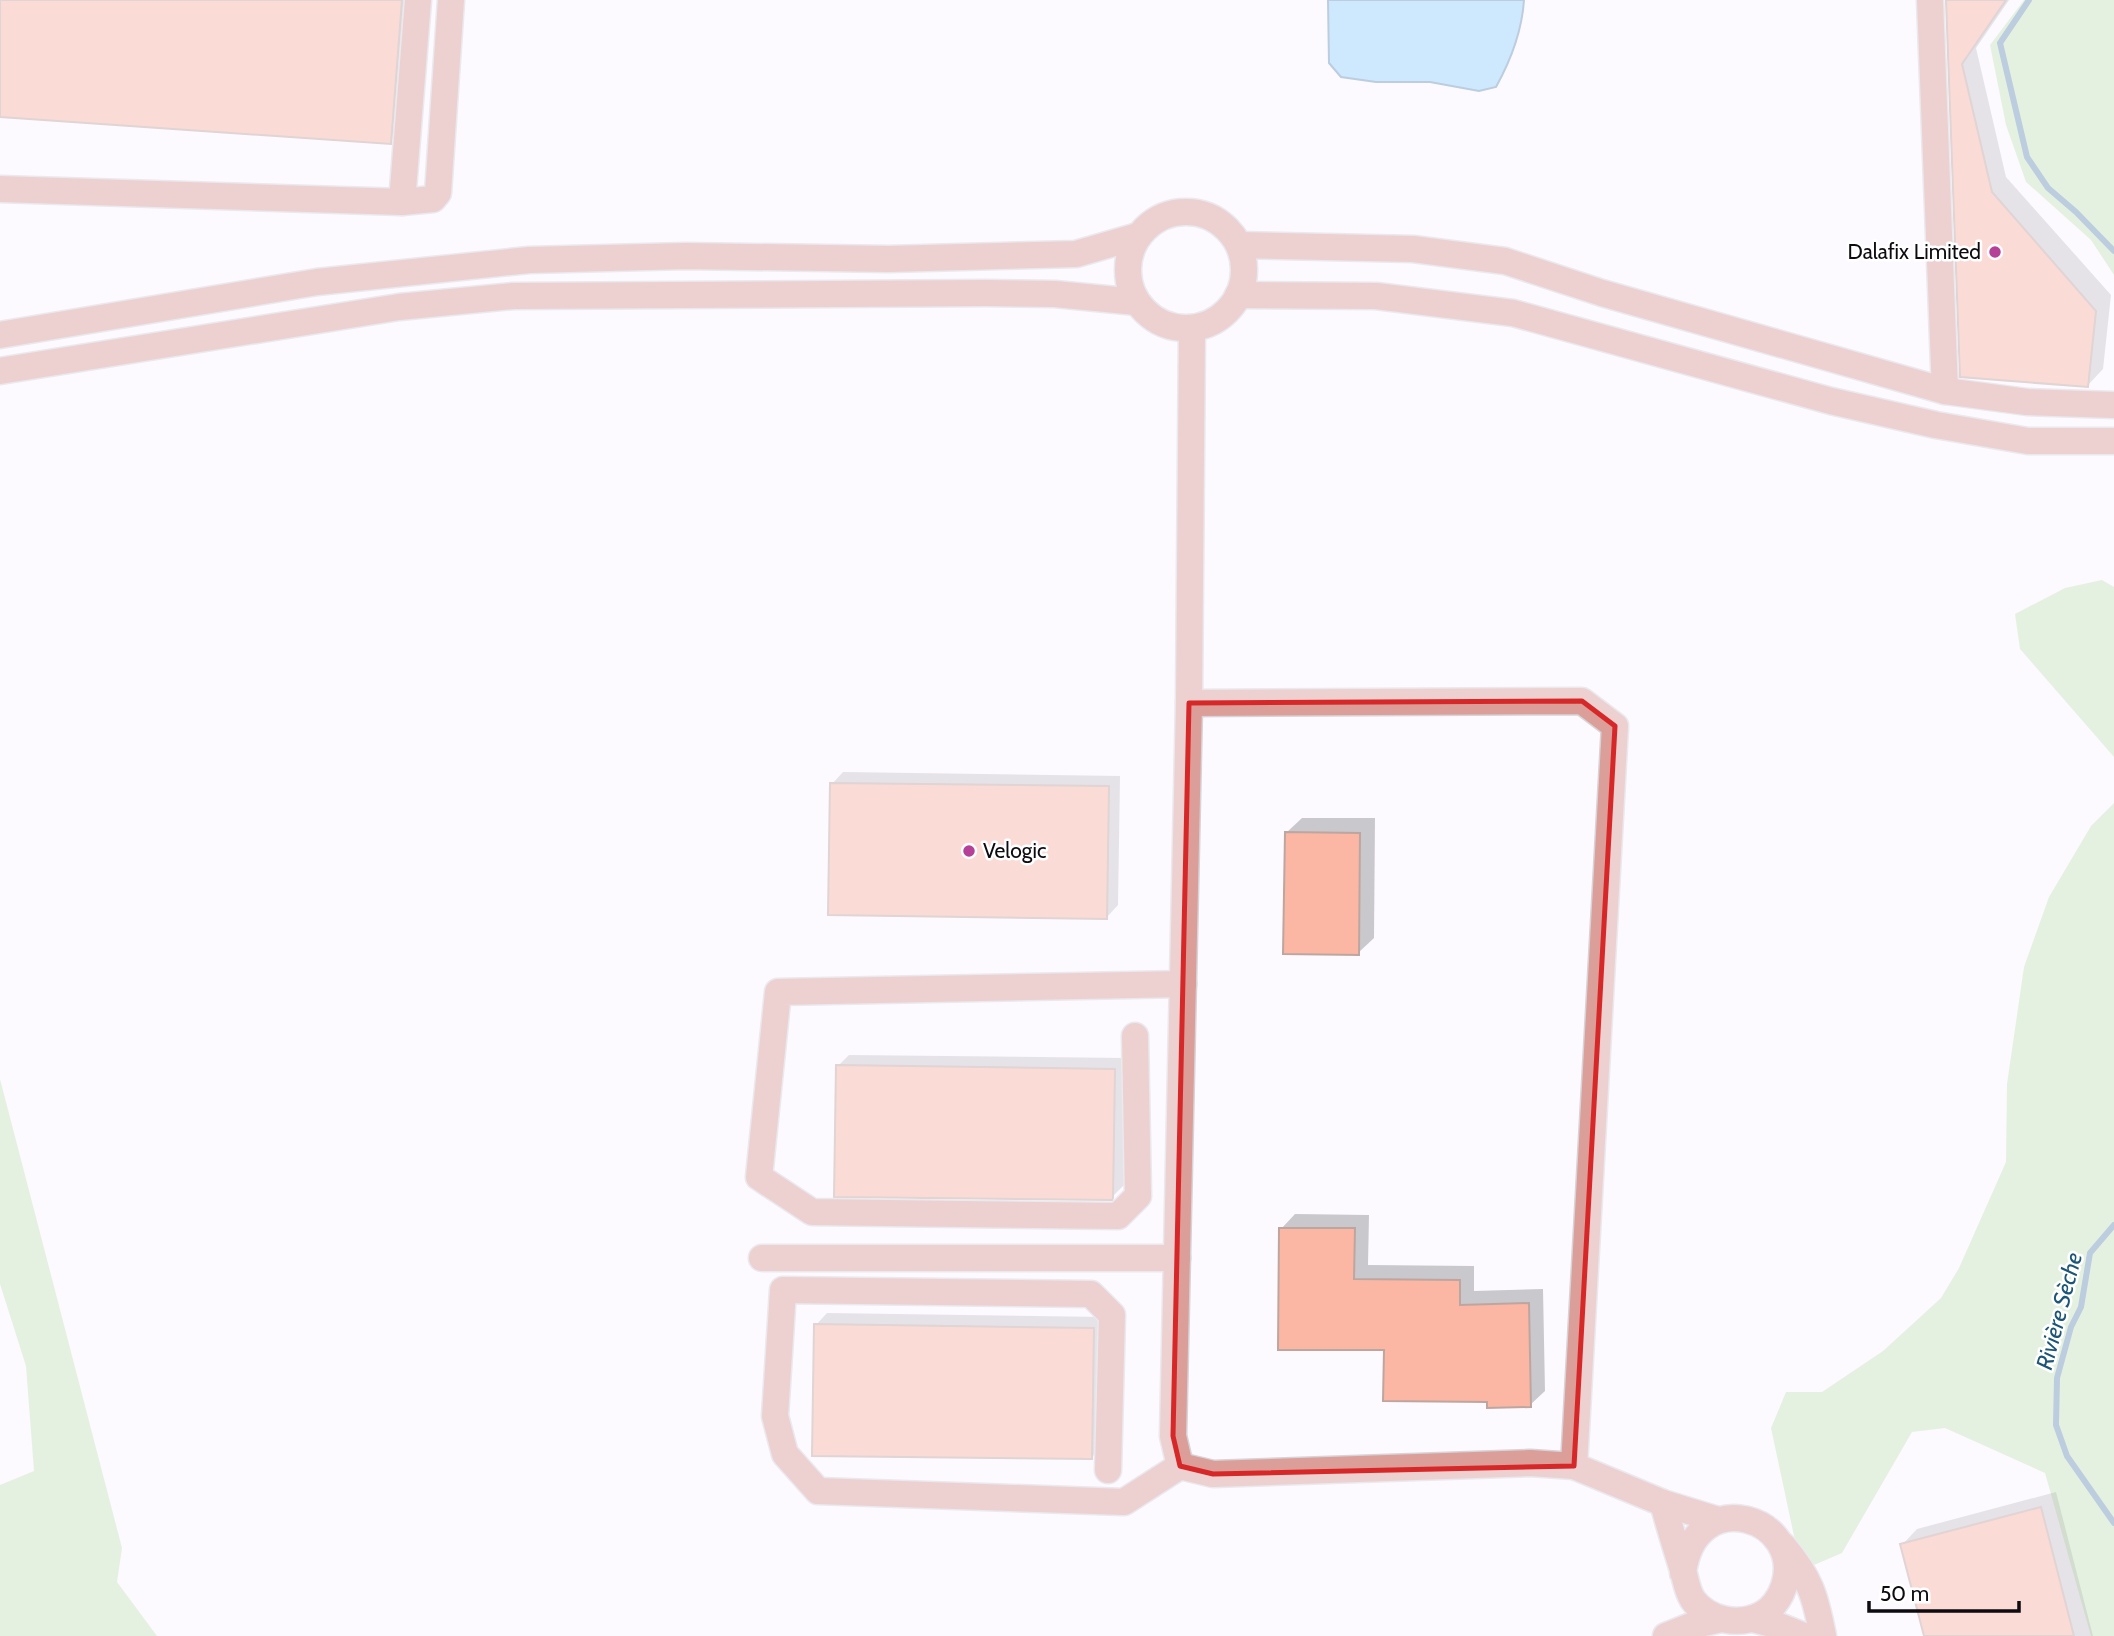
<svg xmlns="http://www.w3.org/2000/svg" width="2114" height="1636" font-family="Cabin,sans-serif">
	<rect width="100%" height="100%" fill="#fcfaff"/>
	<g fill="#cae7ba">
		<path d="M2024,0H2114V275L2091,240L2026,182L2006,125L1990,45Z"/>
		<path d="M2102,580L2114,587V757L2020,649L2015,614L2065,588Z"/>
		<path d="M2114,803V1636H2091L2045,1473L1945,1428L1912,1432L1842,1553L1807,1568L1794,1536L1771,1428L1786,1392H1822L1883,1351L1941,1298L1959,1268L2006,1162L2007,1084L2024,967L2049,897L2091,826Z"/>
		<path d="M0,1079L122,1548L117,1582L157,1636H0V1485L34,1471L26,1366L0,1284Z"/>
	</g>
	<path fill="#97d3fd" stroke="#6e97b6" stroke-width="2" d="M1328,0H1524C1522,30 1511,60 1496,87L1479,91L1430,82H1376L1341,77L1329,63Z"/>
	<g fill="#0003">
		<path d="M0,0H412L402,131L390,142L0,115Z"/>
		<path d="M1948,0H2009L1976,48L2006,177L2111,295L2103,369L2088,385L1962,376Z"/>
		<path d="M843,772L1120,776L1118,905L1107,917L832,784Z"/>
		<path d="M1302,818H1375L1374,938L1358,953L1286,833Z"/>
		<path d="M849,1055L1126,1058L1124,1185L1111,1198L838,1066Z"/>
		<path d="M1295,1214L1369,1215L1368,1265L1474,1266V1291L1543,1289L1545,1391L1530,1405L1489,1400L1385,1349L1281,1229Z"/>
		<path d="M827,1313L1105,1317L1103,1446L1091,1458L816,1325Z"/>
		<path d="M2056,1492L2093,1636H1926L1902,1545L1917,1529Z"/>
	</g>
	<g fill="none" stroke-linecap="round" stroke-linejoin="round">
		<g stroke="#6e97b6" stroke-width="6">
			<path d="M2029,0L2000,43L2027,157L2048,188L2076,212L2114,251"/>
			<path d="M2114,1225L2090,1253L2081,1307L2071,1327L2057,1378L2056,1425L2067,1456L2114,1523"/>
		</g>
	</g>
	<g fill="#fbb6a4" stroke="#bea6a0" stroke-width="2">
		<path d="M0,0H402L391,144L0,117Z"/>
		<path d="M1946,0H2006L1962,64L1992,192L2096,311L2088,387L1960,377Z"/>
		<path d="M830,783L1109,786L1107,919L828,915Z"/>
		<path d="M1285,832L1360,833L1359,955L1283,954Z"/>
		<path d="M836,1065L1115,1069L1113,1198L1112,1200L834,1197Z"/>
		<path d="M1279,1228H1355L1354,1279L1460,1280V1305L1529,1303L1531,1407L1487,1408V1402L1383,1401L1384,1350H1278Z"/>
		<path d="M814,1324L1094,1328L1092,1459L812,1456Z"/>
		<path d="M2041,1507L2074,1636H1924L1900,1544Z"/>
	</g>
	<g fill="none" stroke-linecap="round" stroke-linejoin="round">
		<defs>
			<g id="minor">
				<path d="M1930,0L1945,391"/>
				<path d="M0,189L371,201L402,202L433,199L438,193L451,0"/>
				<path d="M402,202L418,0"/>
				<circle cx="1186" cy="270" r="58"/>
				<path d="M1239,245L1413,249L1505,261L1602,293L1945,391L2027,402L2114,405"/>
				<path d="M1238,295L1376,296L1513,313L1831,401L1936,425L2028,441H2114"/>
				<path d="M0,335L317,282L529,260L686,256L889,259L1076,254L1138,236"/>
				<path d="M0,371L399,307L513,296L986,293L1055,294L1137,302"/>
				<path d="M1189,703L1582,701L1615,726L1574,1466"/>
				<path d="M1135,1036L1138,1196L1118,1216L812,1212L759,1177L778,992L1183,984"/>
				<path d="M762,1258H1177"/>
				<path d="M1180,1466L1173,1436L1189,703L1192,329"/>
				<path d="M1108,1470L1112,1315L1091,1294L783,1290L775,1416L785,1454L818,1491L1124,1502L1180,1466L1213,1474L1530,1463L1574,1466L1663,1503L1718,1520"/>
				<path d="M1663,1503C1669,1525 1676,1548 1683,1570C1686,1581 1687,1591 1693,1600C1709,1621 1739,1626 1761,1615C1772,1609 1780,1598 1784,1586C1806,1518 1695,1481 1683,1573"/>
				<path d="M1783,1546C1810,1578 1815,1595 1823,1636"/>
				<path d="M1753,1619L1779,1626L1804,1636"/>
				<path d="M1666,1636L1691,1626L1721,1619"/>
			</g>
		</defs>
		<use href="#minor" stroke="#d6d4d9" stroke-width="29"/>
		<use href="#minor" stroke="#db9e98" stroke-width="26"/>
	</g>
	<path d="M0 0H2114V1636H0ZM1582,701L1615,726L1574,1466L1213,1474L1180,1466L1173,1436L1189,703Z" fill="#fcfaff" fill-opacity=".55" fill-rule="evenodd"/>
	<path fill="none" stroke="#d62828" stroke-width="5" stroke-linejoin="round" d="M1582,701L1615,726L1574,1466L1213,1474L1180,1466L1173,1436L1189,703Z"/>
	<g fill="#b54097" stroke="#fff" stroke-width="2.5">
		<circle cx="1995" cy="252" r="7"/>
		<circle cx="969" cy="851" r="7"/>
	</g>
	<g text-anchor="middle" stroke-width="5" stroke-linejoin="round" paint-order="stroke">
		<g font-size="21" fill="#0d0a10" stroke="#fff" text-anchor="end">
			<text x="1981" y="259">Dalafix Limited</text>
			<text x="983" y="858" text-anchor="start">Velogic</text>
		</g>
		<g font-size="23" font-style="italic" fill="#1b5577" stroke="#fff">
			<text transform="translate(2059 1311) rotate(-75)" y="8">Rivière Sèche</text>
		</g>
	</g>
	<path d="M1869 1601v10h150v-10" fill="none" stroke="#0d0a10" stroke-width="3.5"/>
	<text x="1880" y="1601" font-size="21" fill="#0d0a10" stroke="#ffffff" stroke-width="5" paint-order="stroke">50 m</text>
</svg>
